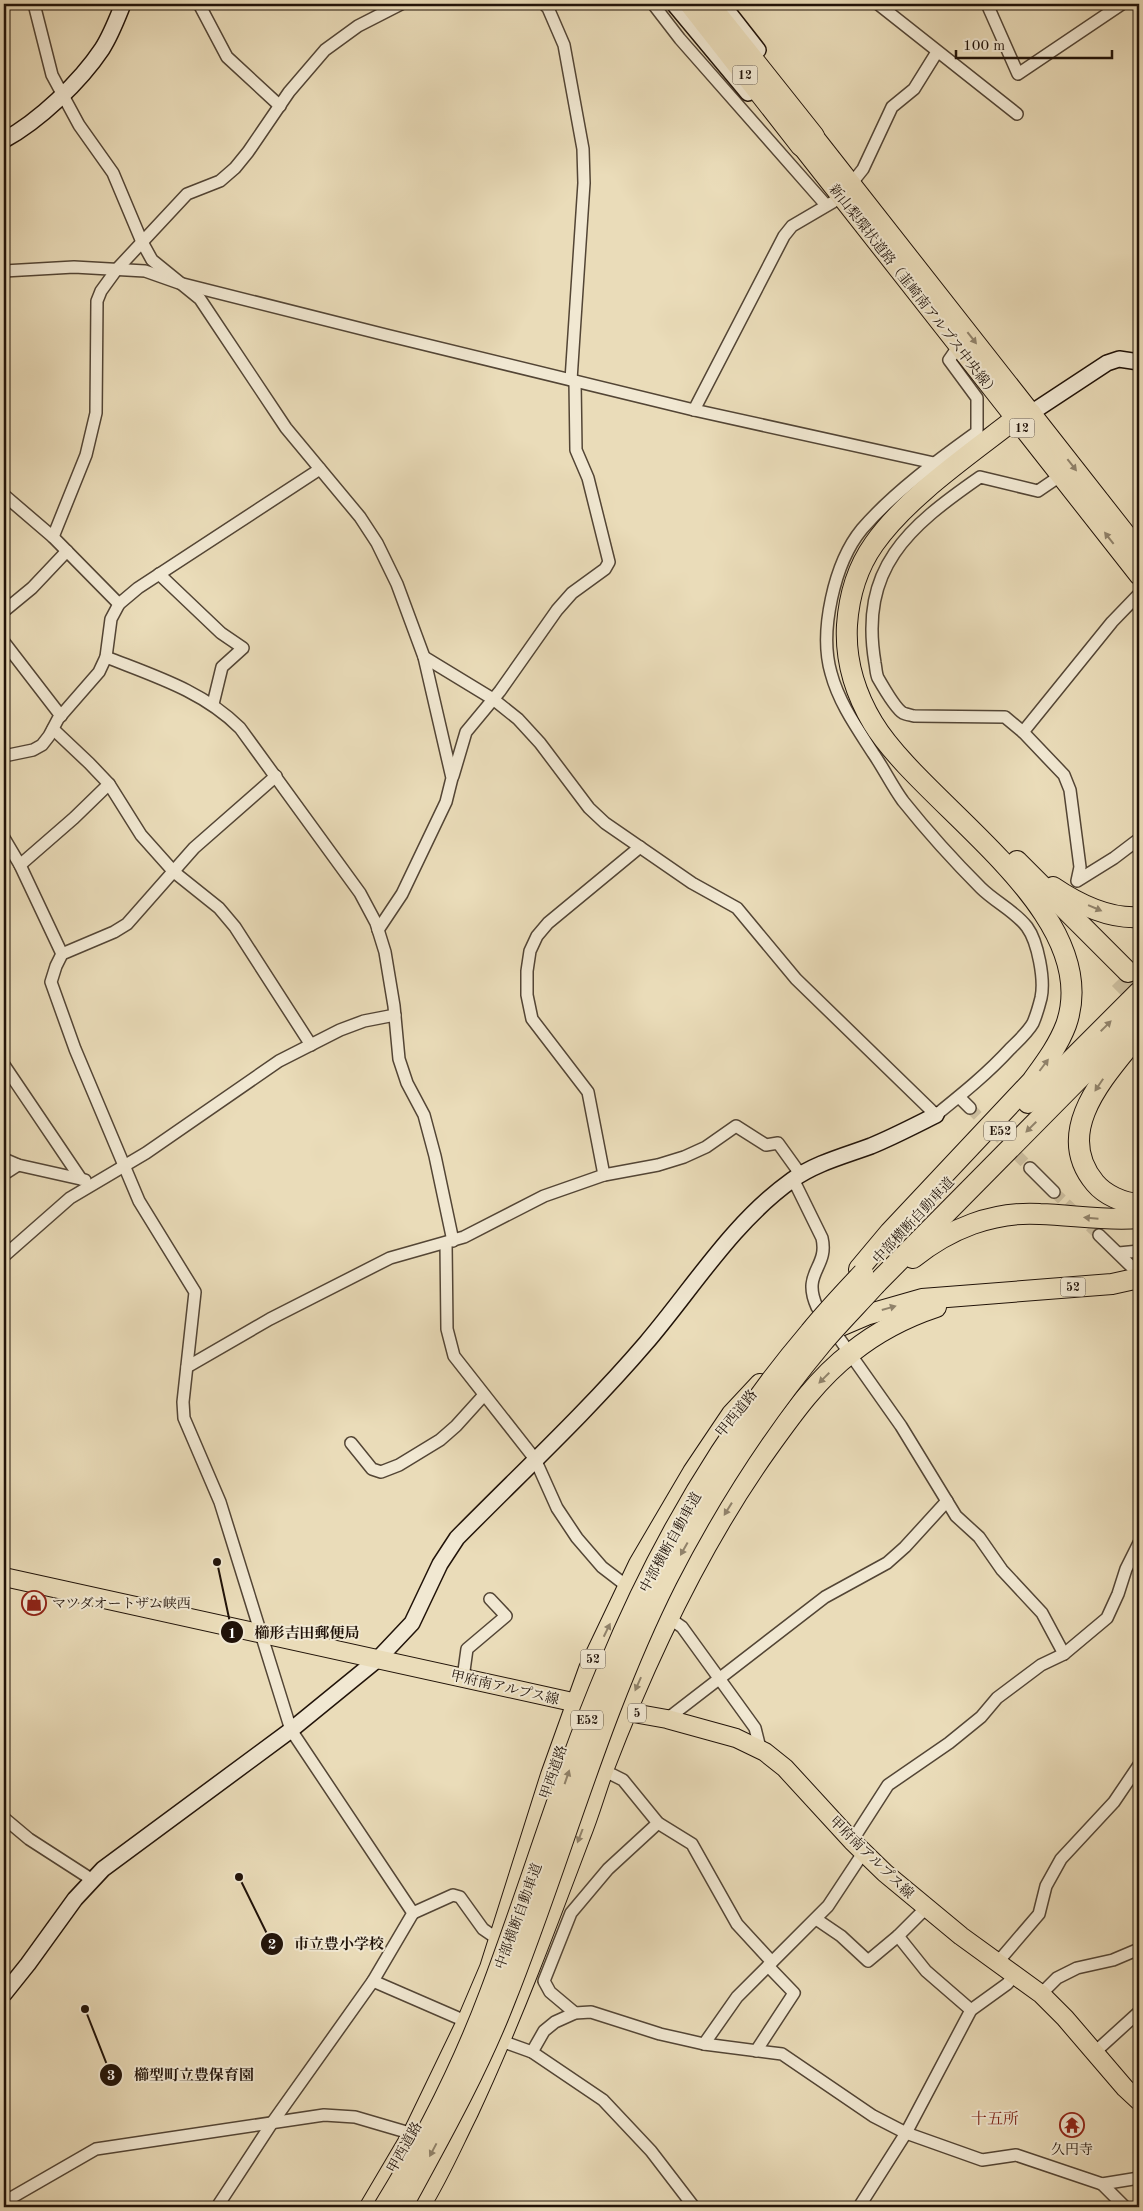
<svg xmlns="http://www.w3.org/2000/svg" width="1143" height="2211" font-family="'Old Standard TT','Noto Serif JP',serif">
	<rect width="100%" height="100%" fill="#eadcb9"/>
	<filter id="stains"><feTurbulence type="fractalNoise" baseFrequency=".004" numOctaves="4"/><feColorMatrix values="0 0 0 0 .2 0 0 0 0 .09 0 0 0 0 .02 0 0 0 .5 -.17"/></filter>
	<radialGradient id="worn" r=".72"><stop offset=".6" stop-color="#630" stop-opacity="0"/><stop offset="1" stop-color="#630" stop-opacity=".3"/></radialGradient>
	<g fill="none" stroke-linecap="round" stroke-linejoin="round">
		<g stroke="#ccbe9f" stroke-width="11" stroke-dasharray="11 5.5" stroke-linecap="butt">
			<path d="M970,1108L1030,1168"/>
			<path d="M1054,1192L1099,1235"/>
		</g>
		<path stroke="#ccbe9f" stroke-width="20" stroke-dasharray="20 10" stroke-linecap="butt" d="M1119,979L1139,999"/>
		<defs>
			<g id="street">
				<path d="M34,4L52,75L79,125L113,173L142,242L152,260L200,299L286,428L360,517L377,543L397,584L424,657L452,778L446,802L402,894L378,930"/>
				<path d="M199,4L227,57L280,106"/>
				<path d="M544,4L548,8L564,45L583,149L584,183L571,380"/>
				<path d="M653,4L680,39L826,205"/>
				<path d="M878,4L1017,114"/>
				<path d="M987,4L1018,74L1122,4"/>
				<path d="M855,179L863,169L892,107L914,89L937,52"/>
				<path d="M4,271L74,267L145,271L179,283L386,335L694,410L934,463"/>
				<path d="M694,410L784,236L792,226L833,202"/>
				<path d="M1060,476L1038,491L980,477C908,527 859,568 875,663C876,668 876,674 878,678C882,685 896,709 903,713C905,714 910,715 914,716L1005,717L1023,732L1064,775L1070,790L1080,867L1077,881L1114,858L1139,839"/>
				<path d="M4,495L53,537L119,604"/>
				<path d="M53,537L86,455L96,413L97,301L101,291L117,269L187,194L220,181L235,168L248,152L289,92L325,50L358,26L401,4"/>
				<path d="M159,574L221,633L243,648L222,667L213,704"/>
				<path d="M4,611L32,588L67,551"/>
				<path d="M4,642L61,716"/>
				<path d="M106,657C154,676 203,691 240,728L360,893L376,923L385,952L394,1006L399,1059L407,1083L424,1115L435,1156L453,1241"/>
				<path d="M424,657L493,699L518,719L540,743L589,808L605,823L692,883L737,908L796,979L936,1115C962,1094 987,1074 1010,1049C1018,1041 1028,1032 1033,1023C1036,1016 1039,1006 1041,998C1045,980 1038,942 1027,927C1015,911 995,902 981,888C954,861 927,831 903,801C892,786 884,769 873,753C857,728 839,703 831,673C819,632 834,563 862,529C893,493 938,460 977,432V398L949,360L958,347"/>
				<path d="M53,729L89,763L109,784L141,835L174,872L219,908L235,927L311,1045"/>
				<path d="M1023,732L1112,622L1139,594"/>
				<path d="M4,756L33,750L42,745L49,736L58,719L99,672L106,657L111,619L119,604L138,588L320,469"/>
				<path d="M453,776L466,732L500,691L557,610L572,593L605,569L609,562L588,478L576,450L575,381"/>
				<path d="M4,838L20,865L62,954"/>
				<path d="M20,865L74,818L109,784"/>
				<path d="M4,1065L81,1179"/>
				<path d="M959,1097L970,1108"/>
				<path d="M4,1159L18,1165L85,1180"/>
				<path d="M1030,1168L1054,1192"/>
				<path d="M4,1174L18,1165"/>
				<path d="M604,1175L588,1092L532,1019L527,995V971L530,951L537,936L548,923L640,847"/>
				<path d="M793,1179L822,1238C829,1268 801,1272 817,1307L901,1426L956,1516L979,1537L1002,1570L1042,1613L1064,1654"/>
				<path d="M1099,1235L1139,1274"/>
				<path d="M446,1243L447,1329L454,1356L535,1459L557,1508L577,1538L602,1567L628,1587"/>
				<path d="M1119,1253L1139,1251"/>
				<path d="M4,1256L70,1198L146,1153L279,1061L340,1030L364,1021L395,1015"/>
				<path d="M187,1367L270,1319L390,1258L464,1237L544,1196L604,1175L658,1165L684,1157L706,1147L736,1126L766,1145L778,1143L801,1175"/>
				<path d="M351,1443L372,1469L381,1472L399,1465L440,1440L456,1426L484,1395"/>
				<path d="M669,1618L682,1627L755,1728L760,1748"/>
				<path d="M463,1678L467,1649L506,1616L490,1599"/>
				<path d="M667,1719L825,1597L887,1563L905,1547L947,1501"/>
				<path d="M603,1770L623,1780L658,1823L692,1844L737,1924L772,1962"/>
				<path d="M4,1818L29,1839L91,1879"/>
				<path d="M852,1841L888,1785L949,1743L981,1717L997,1698L1041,1665L1064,1654L1107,1618L1118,1594L1126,1569L1139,1543"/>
				<path d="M413,1913L453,1895L460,1897L483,1929L499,1940"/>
				<path d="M816,1919L841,1936L868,1961L898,1936L926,1908"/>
				<path d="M898,1936L926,1971L971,2010"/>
				<path d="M997,1963L1039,1914L1046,1886L1061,1859L1114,1802L1139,1765"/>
				<path d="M373,1981L472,2024"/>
				<path d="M1041,1994L1057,1978L1077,1968L1113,1960L1139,1949"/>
				<path d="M575,2013L550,1992L544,1981L571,1913L608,1869L658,1823"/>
				<path d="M496,2039L532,2052L603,2100L651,2151L694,2207"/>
				<path d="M704,2044L737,1997L828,1906L863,1853"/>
				<path d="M756,2051L794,1993L768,1966"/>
				<path d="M532,2052L544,2031L555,2022L575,2013L591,2012L660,2034L704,2044L782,2054L873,2116L906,2133L982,2160L1016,2155L1102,2184L1139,2178"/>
				<path d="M1095,2052L1139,2012"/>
				<path d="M1102,2184L1125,2207"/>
				<path d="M4,2202L96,2149L324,2115L355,2117L413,2134"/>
				<path d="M217,2207L272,2123L373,1981L413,1913L291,1730L220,1502L184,1418L183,1402L195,1292L139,1201L75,1049L51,982L56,966L62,954L114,932L127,924L194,848L276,776"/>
				<path d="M859,2207L906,2133L971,2010L1007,1984L1015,1975"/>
			</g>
			<g id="secondary">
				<path d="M674,4L748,93"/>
				<path d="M722,4L758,50"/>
				<path d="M4,140C39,121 80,82 102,49C111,35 117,19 123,4"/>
				<path d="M1031,413L1107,363L1119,359L1139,362"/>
				<path d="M4,1994L28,1964L75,1899L103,1869L291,1730L378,1659L412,1623L440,1564L457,1538C520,1474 587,1412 646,1343C693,1288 732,1223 792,1180C816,1163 844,1156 871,1146C893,1137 914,1126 936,1115"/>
			</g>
			<g id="primary">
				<path d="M814,136L1139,550"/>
				<path d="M801,146L1139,576"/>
				<path d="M4,1577L577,1703L667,1719L736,1738L765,1752L785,1768L852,1841L885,1873L961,1936L1041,1994L1065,2018L1125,2088L1139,2101"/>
			</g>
			<g id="highway">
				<path d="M690,4L801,146"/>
				<path d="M709,4L814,136"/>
				<path d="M1017,861L1128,972"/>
				<path d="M1053,887C1078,904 1109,919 1139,917"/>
				<path d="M1129,1046C1098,1084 1055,1135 1095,1183C1105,1195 1123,1203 1139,1204"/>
				<path d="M1028,1103L1139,992"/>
				<path d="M913,1258C949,1229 993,1211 1040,1214C1073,1215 1106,1221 1139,1218"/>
				<path d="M859,1269L890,1232L1032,1081C1045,1063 1058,1046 1066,1025C1106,912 923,806 873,723C855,693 845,660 847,625C849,596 857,568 874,544C907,497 969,455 1015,419L1031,413"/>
				<path d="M876,1284L1139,1018"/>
				<path d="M833,1329L866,1315L922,1299L1112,1284L1139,1278"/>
				<path d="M370,2207L413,2134L467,2022L490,1968L551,1775L589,1669L639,1564L693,1472L732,1414L760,1384"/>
				<path d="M419,2207C438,2177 452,2144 468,2112C510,2022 545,1929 580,1836C589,1814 595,1792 603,1770C646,1658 698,1546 768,1448C793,1413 818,1378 852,1352C877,1332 906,1317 936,1307"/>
			</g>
		</defs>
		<use href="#street" stroke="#534535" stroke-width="14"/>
		<use href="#secondary" stroke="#211309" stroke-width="18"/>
		<use href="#primary" stroke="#211309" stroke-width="20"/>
		<use href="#highway" stroke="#211309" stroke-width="22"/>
		<use href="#street" stroke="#f1e8d2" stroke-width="11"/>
		<use href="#secondary" stroke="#f1e8d2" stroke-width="15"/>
		<use href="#primary" stroke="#eadcb9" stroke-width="18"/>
		<use href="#highway" stroke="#eadcb9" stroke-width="20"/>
		<defs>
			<g id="highway-bridge">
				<path d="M384,2207C424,2142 463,2065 490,1993C531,1885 563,1774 608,1668C658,1547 725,1432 810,1332C827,1311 845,1292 863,1273"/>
				<path d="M402,2207C439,2139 477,2072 505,2000C561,1860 599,1714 667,1579C710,1495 763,1414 823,1342C840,1322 859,1303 876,1284"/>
			</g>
		</defs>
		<use href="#highway-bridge" stroke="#211309" stroke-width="22" stroke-linecap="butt"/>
		<use href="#highway-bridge" stroke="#eadcb9" stroke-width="20"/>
	</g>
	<defs><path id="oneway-solid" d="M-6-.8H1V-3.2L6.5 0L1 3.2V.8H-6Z" transform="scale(1.25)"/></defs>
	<g fill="#90826a">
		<use href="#oneway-solid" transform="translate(972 338) rotate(52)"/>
		<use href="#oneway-solid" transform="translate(1072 465) rotate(52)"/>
		<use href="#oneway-solid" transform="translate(1109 538) rotate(-128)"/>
		<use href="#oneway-solid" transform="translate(1095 908) rotate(23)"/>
		<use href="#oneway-solid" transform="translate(1106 1026) rotate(-45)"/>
		<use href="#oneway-solid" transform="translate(1044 1065) rotate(-53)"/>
		<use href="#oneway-solid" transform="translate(1099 1085) rotate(124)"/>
		<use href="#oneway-solid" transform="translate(1031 1127) rotate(135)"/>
		<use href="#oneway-solid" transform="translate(1091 1218) rotate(-175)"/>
		<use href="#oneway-solid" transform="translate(889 1308) rotate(-16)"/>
		<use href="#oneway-solid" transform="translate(824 1378) rotate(135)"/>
		<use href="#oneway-solid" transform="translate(728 1509) rotate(122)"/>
		<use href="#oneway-solid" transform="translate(684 1549) rotate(119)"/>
		<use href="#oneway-solid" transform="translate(607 1630) rotate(-64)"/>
		<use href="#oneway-solid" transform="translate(638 1684) rotate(114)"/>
		<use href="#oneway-solid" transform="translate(567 1777) rotate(-71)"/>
		<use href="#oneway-solid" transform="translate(580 1836) rotate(111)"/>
		<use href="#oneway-solid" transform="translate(433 2150) rotate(118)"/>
	</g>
	<defs>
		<symbol id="shop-ring" viewBox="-11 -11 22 22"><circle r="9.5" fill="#f1e8d2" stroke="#8f2418" stroke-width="1.5"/><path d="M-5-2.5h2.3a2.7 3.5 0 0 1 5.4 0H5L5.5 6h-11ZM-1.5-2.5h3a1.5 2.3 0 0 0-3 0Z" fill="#8f2418"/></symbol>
		<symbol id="temple-ring" viewBox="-11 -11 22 22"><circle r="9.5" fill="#f1e8d2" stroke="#8f2418" stroke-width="1.5"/><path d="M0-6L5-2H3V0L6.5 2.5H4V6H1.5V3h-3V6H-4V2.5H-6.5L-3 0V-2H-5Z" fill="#8f2418"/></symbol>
	</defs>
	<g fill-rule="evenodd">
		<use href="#shop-ring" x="20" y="1589" width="28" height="28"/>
		<use href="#temple-ring" x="1058" y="2111" width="28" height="28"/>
	</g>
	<g text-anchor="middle" stroke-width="4" stroke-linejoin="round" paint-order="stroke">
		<g fill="#f1e8d2" stroke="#5f5345" stroke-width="1">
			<rect x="732.5" y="65.5" width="25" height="19" rx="4"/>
			<rect x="1009.5" y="418.5" width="25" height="19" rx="4"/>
			<rect x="984" y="1121.5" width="32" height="19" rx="4"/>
			<rect x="1060.5" y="1277.5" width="25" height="19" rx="4"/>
			<rect x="580.5" y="1649.5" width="25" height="19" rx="4"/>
			<rect x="628" y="1703.5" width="18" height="19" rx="4"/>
			<rect x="571" y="1710.5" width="32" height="19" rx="4"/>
		</g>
		<g font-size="12" font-weight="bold" fill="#211309">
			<text x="745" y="79">12</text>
			<text x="1022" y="432">12</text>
			<text x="1000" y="1135">E52</text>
			<text x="1073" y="1291">52</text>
			<text x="593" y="1663">52</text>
			<text x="637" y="1717">5</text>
			<text x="587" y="1724">E52</text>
		</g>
		<g font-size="14" fill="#211309" stroke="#f1e8d2">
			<text transform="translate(914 290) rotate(52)" y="5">新山梨環状道路（韮崎南アルプス中央線）</text>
			<text transform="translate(913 1220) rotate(-47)" y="5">中部横断自動車道</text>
			<text transform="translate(736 1413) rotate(-51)" y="5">甲西道路</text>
			<text transform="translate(670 1542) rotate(-61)" y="5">中部横断自動車道</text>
			<text transform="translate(505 1687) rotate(13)" y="5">甲府南アルプス線</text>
			<text transform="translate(553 1772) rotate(-71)" y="5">甲西道路</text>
			<text transform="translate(872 1857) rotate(44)" y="5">甲府南アルプス線</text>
			<text transform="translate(518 1916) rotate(-70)" y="5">中部横断自動車道</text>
			<text transform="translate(404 2147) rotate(-61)" y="5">甲西道路</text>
		</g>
		<g font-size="14" fill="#211309" stroke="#f1e8d2" text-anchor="start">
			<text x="52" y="1608">マツダオートザム峡西</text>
			<text x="1072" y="2154" text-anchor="middle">久円寺</text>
		</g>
		<g font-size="16" fill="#7a1f14" stroke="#f1e8d2">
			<text x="995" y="2124">十五所</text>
		</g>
	</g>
	<path fill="none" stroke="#211309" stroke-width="2" d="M217 1562L232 1632M239 1877L272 1944M85 2009L111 2075"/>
	<g fill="#211309" stroke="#f1e8d2" stroke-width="2">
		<circle cx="217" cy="1562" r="5"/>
		<circle cx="239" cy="1877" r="5"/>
		<circle cx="85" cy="2009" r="5"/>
		<circle cx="232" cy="1632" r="12"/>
		<circle cx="272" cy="1944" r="12"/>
		<circle cx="111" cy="2075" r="12"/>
	</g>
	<g font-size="15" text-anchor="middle" font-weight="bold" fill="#fff">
		<text x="232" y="1638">1</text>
		<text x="272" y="1949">2</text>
		<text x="111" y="2080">3</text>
	</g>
	<g font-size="15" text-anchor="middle" font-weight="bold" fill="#211309" stroke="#f1e8d2" stroke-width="4" stroke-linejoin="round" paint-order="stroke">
		<text x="307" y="1638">櫛形吉田郵便局</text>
		<text x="339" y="1949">市立豊小学校</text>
		<text x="194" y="2080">櫛型町立豊保育園</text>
	</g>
	<rect width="1143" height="2211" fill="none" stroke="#eadcb9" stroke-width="20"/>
	<rect x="5" y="5" width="1133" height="2201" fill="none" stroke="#211309" stroke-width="2.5"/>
	<rect x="10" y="10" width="1123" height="2191" fill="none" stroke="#211309"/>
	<path d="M956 50v8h156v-8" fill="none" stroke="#211309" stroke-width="2.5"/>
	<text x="963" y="50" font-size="15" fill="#211309" stroke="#f1e8d2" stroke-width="4" paint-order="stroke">100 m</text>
	<rect width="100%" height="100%" filter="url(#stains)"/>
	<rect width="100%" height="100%" fill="url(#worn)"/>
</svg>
